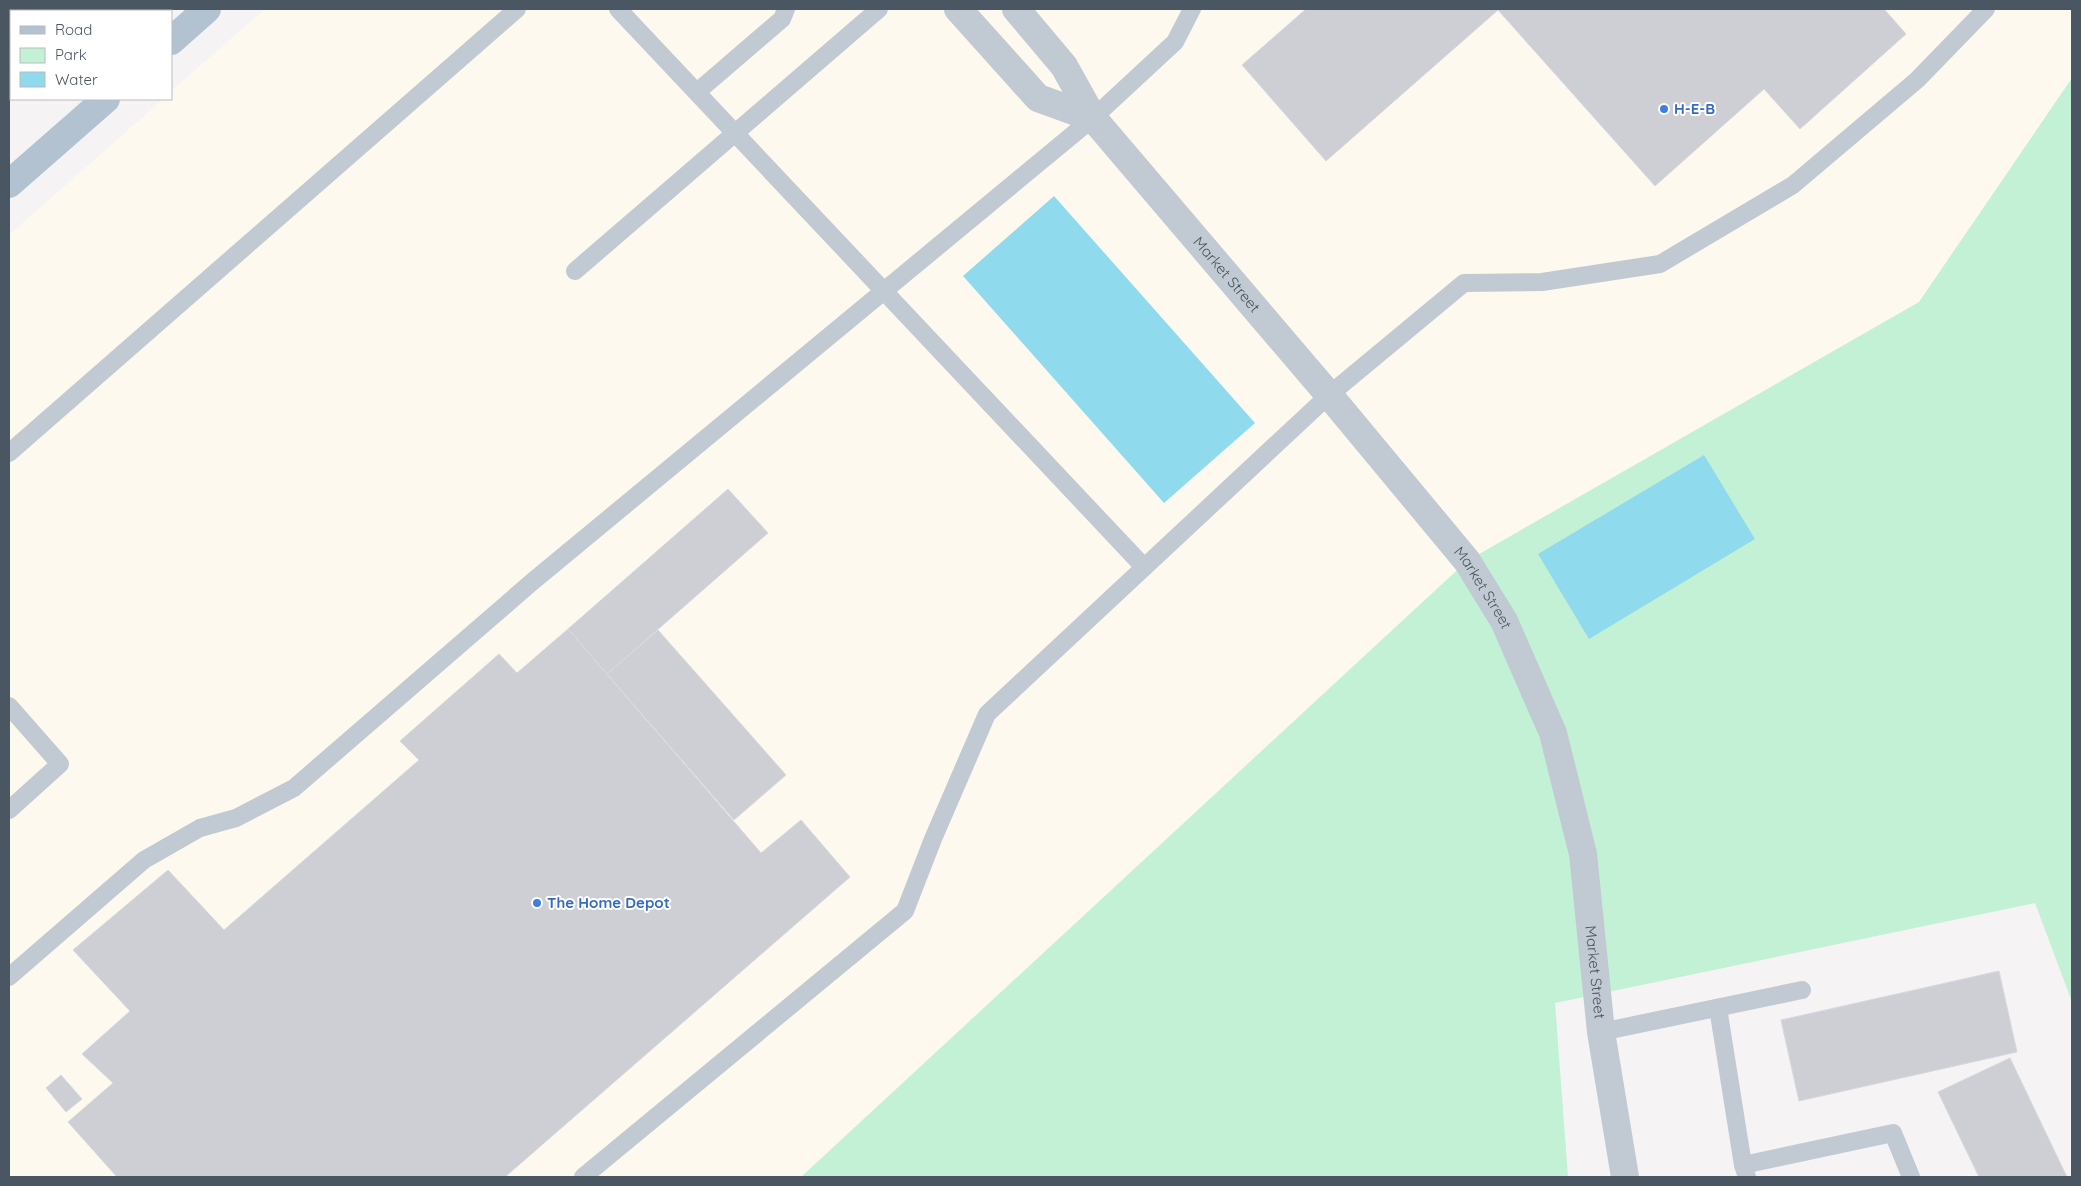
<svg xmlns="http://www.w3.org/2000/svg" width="2081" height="1186" font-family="Quicksand,sans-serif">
	<rect width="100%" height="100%" fill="#f5f3f3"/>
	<path fill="#fdf9ef" d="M265,9H2072V78L1919,302L1467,561L801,1177H9V235L163,99H171V91Z"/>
	<path fill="#c3f1d5" d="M2072,78V1002L2035,903L1555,1003L1568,1177H801L1467,561L1919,302Z"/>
	<g fill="#90daee">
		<path d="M1054,196L1255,423L1164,503L963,276Z"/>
		<path d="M1704,455L1755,539L1589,639L1538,554Z"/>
	</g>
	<g fill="#cdcfd5" stroke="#d7d9de">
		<path d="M1306,9H1884L1906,34L1800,129L1764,89L1655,186L1498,10L1326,161L1242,65Z"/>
		<path d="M728,489L768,533L607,674L568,629Z"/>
		<path d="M568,629L761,853L801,820L850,877L505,1177H117L68,1122L113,1083L82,1054L130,1011L73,950L168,870L224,930L419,760L400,741L499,654L517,673Z"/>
		<path d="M658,630L786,775L734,820L607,674Z"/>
		<path d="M1999,971L2017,1052L1799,1101L1781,1020Z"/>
		<path d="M2010,1058L2067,1177H1979L1938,1092Z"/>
		<path d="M61,1075L82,1099L66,1112L46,1088Z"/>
	</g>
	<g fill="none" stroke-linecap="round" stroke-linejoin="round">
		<g stroke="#c1cad2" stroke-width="18">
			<path d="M618,9L1144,567"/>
			<path d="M697,92L782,19L786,9"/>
			<path d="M575,271L879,9"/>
			<path d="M9,453L517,9"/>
			<path d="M9,706L60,764L9,810"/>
			<path d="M9,977L144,860L200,828L236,818L294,788L532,582L1093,118L1175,42L1192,9"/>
			<path d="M1718,1008L1743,1165L1747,1177"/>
			<path d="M1601,1032L1802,990"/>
			<path d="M1743,1165L1893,1133L1911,1177"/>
			<path d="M583,1177L905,911L933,839L987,714L1329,395L1464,283L1542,282L1660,264L1793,185L1917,80L1986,9"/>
		</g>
		<g stroke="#c1cad2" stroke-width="28">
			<path d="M958,9L1038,98L1093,118"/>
			<path id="s1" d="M1016,9L1064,66L1093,118L1329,395L1467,561L1504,621L1553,733L1583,854L1601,1032L1625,1177"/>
		</g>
		<g stroke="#b3c2d1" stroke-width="28">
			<path d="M57,11L60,9"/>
			<path d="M171,41L207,9"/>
			<path d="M9,54L11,52"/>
			<path d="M9,184L106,99"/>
		</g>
	</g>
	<g fill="#3f7fe0" stroke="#fff" stroke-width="2">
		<circle cx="1664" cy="109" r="5"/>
		<circle cx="537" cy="903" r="5"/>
	</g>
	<g text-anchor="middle" stroke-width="4" stroke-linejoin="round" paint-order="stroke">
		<g font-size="15" font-weight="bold" fill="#366cbe" stroke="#fff" text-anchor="start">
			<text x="1674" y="114">H-E-B</text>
			<text x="547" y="908">The Home Depot</text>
		</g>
		<g font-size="15" fill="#4a5661" stroke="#fff">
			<text dy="5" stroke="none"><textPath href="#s1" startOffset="340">Market Street</textPath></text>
			<text dy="5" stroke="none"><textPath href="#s1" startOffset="745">Market Street</textPath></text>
			<text dy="5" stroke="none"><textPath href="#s1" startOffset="1150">Market Street</textPath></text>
		</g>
	</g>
	<rect width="2081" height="1186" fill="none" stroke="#4a5661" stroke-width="20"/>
	<rect x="10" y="10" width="162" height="90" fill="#ffffff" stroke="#b7bbc0"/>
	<rect x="20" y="26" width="25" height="8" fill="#b3c2d1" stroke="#b7bbc0"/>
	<text x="55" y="35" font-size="15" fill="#4a5661">Road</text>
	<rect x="20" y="48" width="25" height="15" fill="#c3f1d5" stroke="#b7bbc0"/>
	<text x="55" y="60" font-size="15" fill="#4a5661">Park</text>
	<rect x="20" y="72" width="25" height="15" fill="#90daee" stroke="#b7bbc0"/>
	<text x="55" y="85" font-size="15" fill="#4a5661">Water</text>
</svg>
